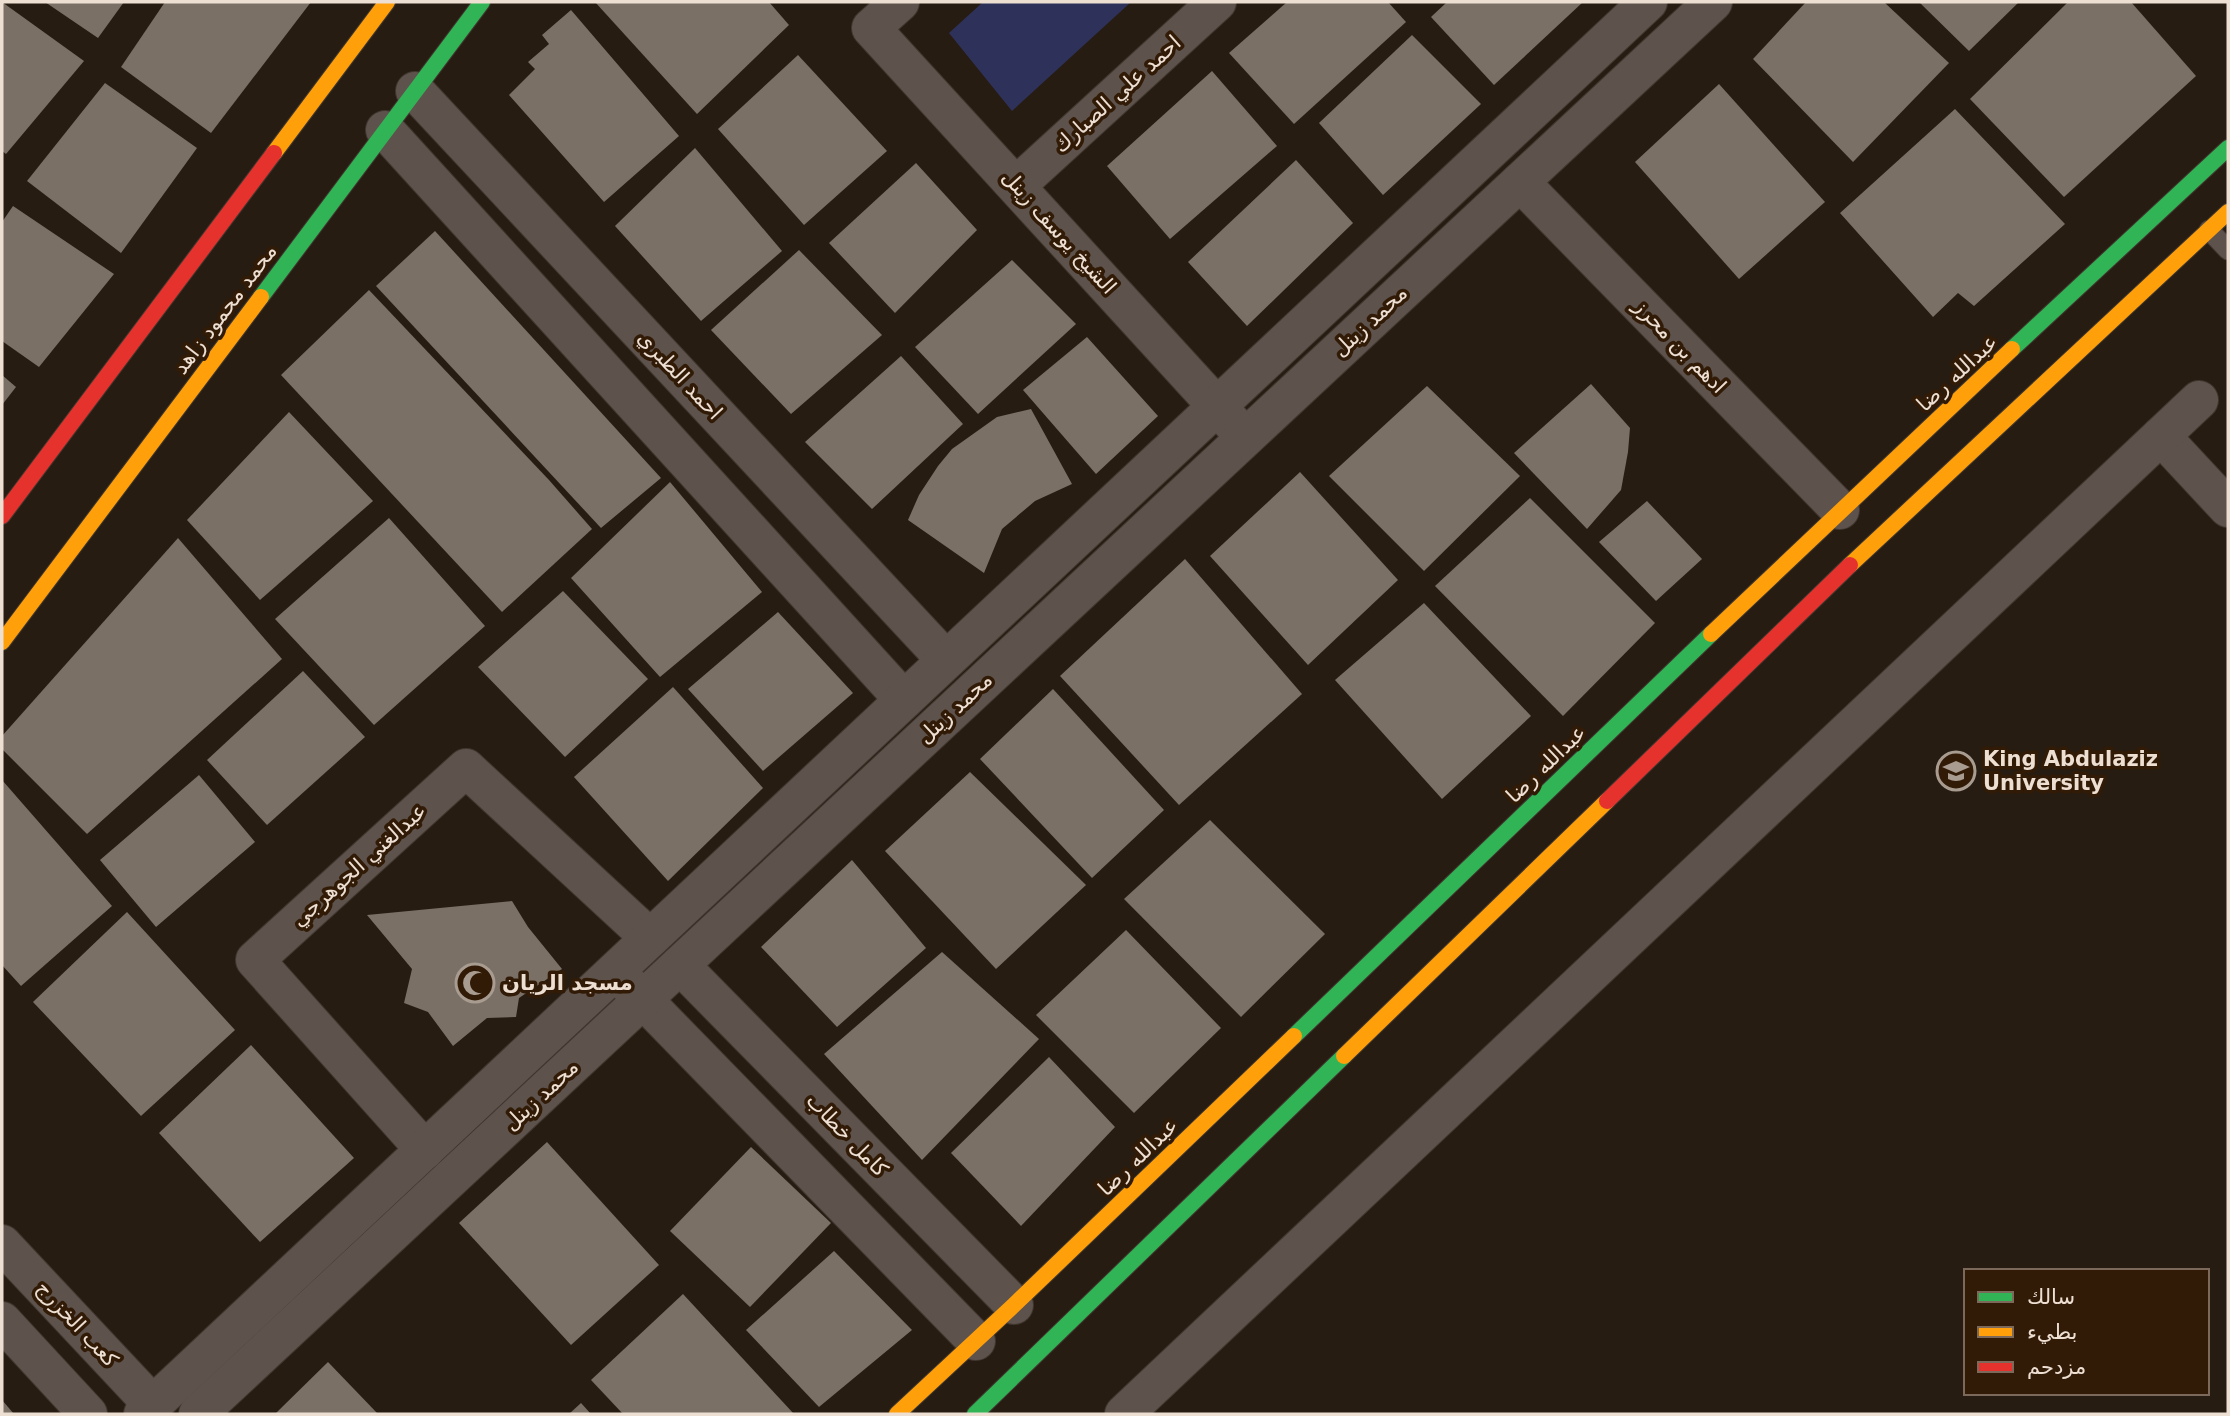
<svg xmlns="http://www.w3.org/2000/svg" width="2230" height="1416" font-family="'DejaVu Sans','Noto Sans Arabic',sans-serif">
	<rect width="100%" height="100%" fill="#271c11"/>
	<path fill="#2e325b" d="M983,2H1131L1012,111L949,33Z"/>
	<g fill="#7a7066">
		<path d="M2,2L84,61L6,154L2,151Z"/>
		<path d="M45,2H124L98,38Z"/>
		<path d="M165,2H311L211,133L121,67Z"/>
		<path d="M595,2H769L789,25L697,114Z"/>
		<path d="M1287,2H1388L1406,22L1294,124L1229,53Z"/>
		<path d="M1447,2H1583L1494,85L1431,17Z"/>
		<path d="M1806,2H1884L1949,63L1853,162L1753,59Z"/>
		<path d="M1919,2H2019L1969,51Z"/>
		<path d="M2068,2H2131L2196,76L2064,197L1970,99Z"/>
		<path d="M571,10L679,136L604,202L509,95L535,69L528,62L549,44L542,35Z"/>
		<path d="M1412,35L1481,104L1383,195L1319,123Z"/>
		<path d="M798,55L887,151L804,225L718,129Z"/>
		<path d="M1212,71L1277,146L1170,239L1107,166Z"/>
		<path d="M105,83L197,148L121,253L27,181Z"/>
		<path d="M1719,84L1825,202L1739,279L1635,162Z"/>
		<path d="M1955,109L2065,224L1974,306L1958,293L1933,317L1840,213Z"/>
		<path d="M695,148L782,251L701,321L615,226Z"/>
		<path d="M1296,160L1353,223L1247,326L1188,262Z"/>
		<path d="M916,163L977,230L895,313L829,243Z"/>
		<path d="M13,206L114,274L39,367L2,341V222Z"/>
		<path d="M435,231L661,478L601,528L376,286Z"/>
		<path d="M799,250L882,335L791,414L711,330Z"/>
		<path d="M1012,260L1076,324L978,414L915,347Z"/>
		<path d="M369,290L549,480L592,529L502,612L281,375Z"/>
		<path d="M1087,337L1158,416L1096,474L1023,390Z"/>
		<path d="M901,356L963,424L872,509L805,442Z"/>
		<path d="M2,375L16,387L2,405Z"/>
		<path d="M1591,384L1630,428L1628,452L1621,490L1587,529L1514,453Z"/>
		<path d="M1427,386L1520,476L1424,571L1329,476Z"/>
		<path d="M1031,409L1072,484L1035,501L1002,529L984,573L908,520L919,495L938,466L952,449L997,417Z"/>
		<path d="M289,412L373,501L260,600L187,520Z"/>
		<path d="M1300,472L1398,580L1308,665L1210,556Z"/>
		<path d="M670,482L762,592L660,677L571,578Z"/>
		<path d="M1530,498L1655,623L1563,716L1435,586Z"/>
		<path d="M1647,501L1702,559L1656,601L1599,542Z"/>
		<path d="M389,518L485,626L374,725L275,619Z"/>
		<path d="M178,538L282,659L87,834L2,749V736Z"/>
		<path d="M1185,559L1302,694L1179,805L1060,676Z"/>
		<path d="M563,591L648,679L565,757L478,667Z"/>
		<path d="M1424,603L1531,716L1442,799L1335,680Z"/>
		<path d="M778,612L853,693L763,771L688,689Z"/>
		<path d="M303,671L365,737L267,825L207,760Z"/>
		<path d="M673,687L763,788L668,881L574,777Z"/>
		<path d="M1053,689L1164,810L1092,878L980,759Z"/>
		<path d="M970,772L1086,885L996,969L885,851Z"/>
		<path d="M199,775L255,842L156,927L100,860Z"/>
		<path d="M2,780L112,906L21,986L2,965Z"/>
		<path d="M1210,820L1325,934L1241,1017L1124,899Z"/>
		<path d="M852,860L926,948L837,1027L761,947Z"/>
		<path d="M512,901L528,927L562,969L519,998L516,1017L487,1018L453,1046L428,1012L404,1003L412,969L367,915Z"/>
		<path d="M127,912L235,1030L141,1116L33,1002Z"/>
		<path d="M1126,930L1221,1028L1134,1113L1036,1015Z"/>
		<path d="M942,952L1039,1039L922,1160L824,1054Z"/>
		<path d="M251,1045L354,1158L260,1242L159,1133Z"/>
		<path d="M1049,1057L1115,1127L1021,1226L951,1153Z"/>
		<path d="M547,1142L659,1265L571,1345L459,1223Z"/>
		<path d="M751,1147L831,1223L750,1307L670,1231Z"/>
		<path d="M834,1251L912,1330L819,1407L746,1330Z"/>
		<path d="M683,1294L794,1414H623L591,1380Z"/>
		<path d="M328,1362L378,1414H275Z"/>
		<path d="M2,1400L14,1414H2Z"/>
		<path d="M581,1403L591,1414H569Z"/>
	</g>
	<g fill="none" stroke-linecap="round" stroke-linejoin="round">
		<defs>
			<path id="lane" d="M2209,230L2228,250"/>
			<g id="street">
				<path d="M900,2L871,28L1235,426"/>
				<path d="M415,91L946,660"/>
				<path d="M385,130L904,700"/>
				<path d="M1520,182L1840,510"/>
				<path d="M1017,185L1217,2"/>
				<path d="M2161,436L2228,508"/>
				<path d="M680,965L1014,1305"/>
				<path d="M625,981L976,1341"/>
				<path d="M425,1150L255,960L466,768L650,938"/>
				<path d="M2,1244L153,1405"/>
				<path d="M2,1321L88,1414"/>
				<path d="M143,1414L1648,2"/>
				<path d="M198,1414L1713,2"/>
				<path d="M1124,1414L2199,400"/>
			</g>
			<g id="fast">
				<path d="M261,297L482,2"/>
				<path d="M2012,349L2228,148"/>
				<path d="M1294,1036L1711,634"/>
				<path d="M975,1414L1344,1056"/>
			</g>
			<g id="slow">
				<path d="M274,153L387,2"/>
				<path d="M1850,565L2228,212"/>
				<path d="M1711,634L2012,349"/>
				<path d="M2,642L261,297"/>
				<path d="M1344,1056L1607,801"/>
				<path d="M897,1414L1014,1305L1294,1036"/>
			</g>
			<g id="jam">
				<path d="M2,516L274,153"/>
				<path d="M1607,801L1850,565"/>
			</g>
		</defs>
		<use href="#lane" stroke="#403730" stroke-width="21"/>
		<use href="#street" stroke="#403730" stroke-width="40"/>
		<use href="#fast" stroke="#403730" stroke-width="18"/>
		<use href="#slow" stroke="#403730" stroke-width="18"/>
		<use href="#jam" stroke="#403730" stroke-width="18"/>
		<use href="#lane" stroke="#5e534c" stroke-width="19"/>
		<use href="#street" stroke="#5e534c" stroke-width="38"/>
		<use href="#fast" stroke="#30b455" stroke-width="16"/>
		<use href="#slow" stroke="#ff9f0a" stroke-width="16"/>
		<use href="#jam" stroke="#e5322d" stroke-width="16"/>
	</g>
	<defs>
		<symbol id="university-ring" viewBox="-11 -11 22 22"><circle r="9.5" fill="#311b07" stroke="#a89b8f" stroke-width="1.5"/><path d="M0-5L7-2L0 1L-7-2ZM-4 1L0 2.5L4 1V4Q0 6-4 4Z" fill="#a89b8f"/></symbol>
		<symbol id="mosque-ring" viewBox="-11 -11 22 22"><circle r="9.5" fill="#311b07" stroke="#a89b8f" stroke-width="1.5"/><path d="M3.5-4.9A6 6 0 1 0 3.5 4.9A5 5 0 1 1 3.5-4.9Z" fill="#a89b8f"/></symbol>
	</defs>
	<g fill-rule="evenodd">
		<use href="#university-ring" x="1934" y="749" width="44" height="44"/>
		<use href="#mosque-ring" x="453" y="961" width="44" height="44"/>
	</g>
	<g text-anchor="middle" stroke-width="7" stroke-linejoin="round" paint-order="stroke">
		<g font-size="21" fill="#eedfd3" stroke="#311b07">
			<text transform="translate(1117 94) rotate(-42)" y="7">احمد علي الصبارك</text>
			<text transform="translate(1059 232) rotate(48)" y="7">الشيخ يوسف زينل</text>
			<text transform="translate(225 309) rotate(-53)" y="7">محمد محمود زاهد</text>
			<text transform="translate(1370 321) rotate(-43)" y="7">محمد زينل</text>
			<text transform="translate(1680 346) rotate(46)" y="7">ادهم بن محرز</text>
			<text transform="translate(1957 373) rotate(-43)" y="7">عبدالله رضا</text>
			<text transform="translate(680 375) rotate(47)" y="7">احمد الطبري</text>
			<text transform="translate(955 708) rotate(-43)" y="7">محمد زينل</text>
			<text transform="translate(1546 764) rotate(-44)" y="7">عبدالله رضا</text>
			<text transform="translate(359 865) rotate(-42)" y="7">عبدالغني الجوهرجي</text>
			<text transform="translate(541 1095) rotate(-43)" y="7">محمد زينل</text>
			<text transform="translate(847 1135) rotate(46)" y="7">كامل خطاب</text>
			<text transform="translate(1138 1157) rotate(-44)" y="7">عبدالله رضا</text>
			<text transform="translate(77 1324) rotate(47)" y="7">كعب الخزرج</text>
		</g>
		<g font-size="21" font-weight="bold" fill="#eedfd3" stroke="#311b07" text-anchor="start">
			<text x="1983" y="766">King Abdulaziz<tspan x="1983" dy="24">University</tspan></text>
			<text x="502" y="990">مسجد الريان</text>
		</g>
	</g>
	<rect width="2230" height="1416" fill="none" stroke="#eedfd3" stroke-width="7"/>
	<rect x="1964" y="1269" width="245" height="126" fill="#311b07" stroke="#7d6959" stroke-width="2"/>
	<rect x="1978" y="1292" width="35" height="10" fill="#30b455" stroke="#7d6959" stroke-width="2"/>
	<text x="2027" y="1304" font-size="21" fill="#eedfd3">سالك</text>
	<rect x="1978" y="1327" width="35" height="10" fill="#ff9f0a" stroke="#7d6959" stroke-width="2"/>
	<text x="2027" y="1339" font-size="21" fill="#eedfd3">بطيء</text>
	<rect x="1978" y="1362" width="35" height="10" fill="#e5322d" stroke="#7d6959" stroke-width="2"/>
	<text x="2027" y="1374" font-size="21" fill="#eedfd3">مزدحم</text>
</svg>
